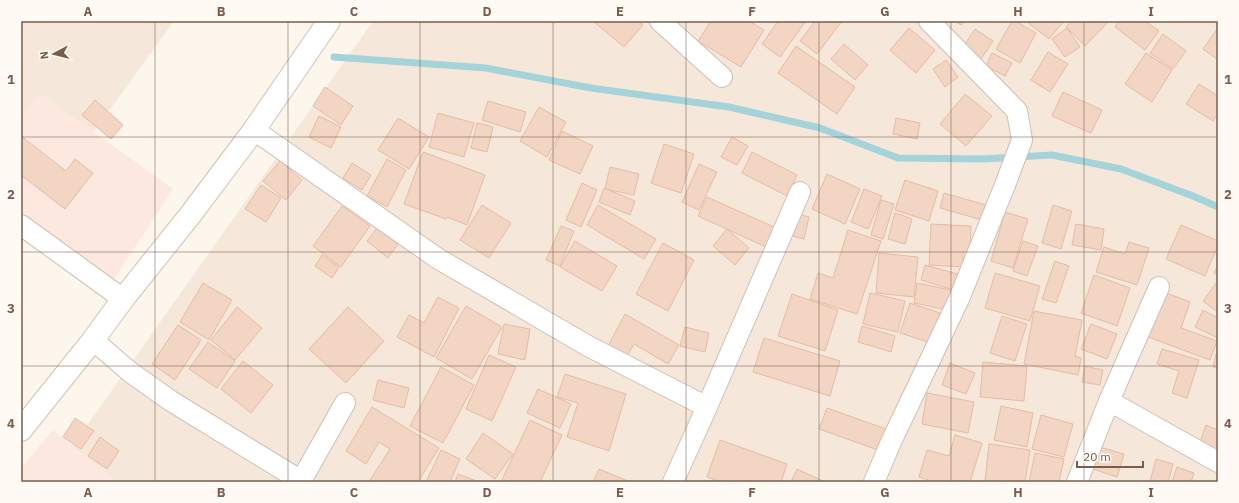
<svg xmlns="http://www.w3.org/2000/svg" width="1239" height="503" font-family="'IBM Plex Sans',sans-serif">
	<rect width="100%" height="100%" fill="#fdf6ec"/>
	<g fill="#f5e8da">
		<path d="M21,21H174L21,233Z"/>
		<path d="M373,21H1218V482H47Z"/>
	</g>
	<g fill="#fde8e0">
		<path d="M40,93L173,189L103,296L21,236V117Z"/>
		<path d="M53,430L118,482H21V468Z"/>
	</g>
	<g fill="none" stroke-linecap="round" stroke-linejoin="round">
		<path stroke="#a5d3da" stroke-width="7" d="M334,57L486,68L591,88L729,107L820,128L898,158L983,159L1052,155L1121,169L1193,196L1218,207"/>
	</g>
	<g fill="#f3d5c3" stroke="#e6bba3">
		<path d="M593,21H638L643,25L624,47Z"/>
		<path d="M711,21H749L764,30L741,67L698,41Z"/>
		<path d="M778,21H806L780,57L762,44Z"/>
		<path d="M815,21H842L817,54L800,41Z"/>
		<path d="M955,21H964L961,25Z"/>
		<path d="M1012,21H1015L1036,33L1020,63L996,49Z"/>
		<path d="M1026,21H1064L1049,39Z"/>
		<path d="M1072,21H1109L1085,46L1066,27Z"/>
		<path d="M1119,21H1145L1159,31L1145,50L1115,27Z"/>
		<path d="M909,28L935,50L916,73L890,50Z"/>
		<path d="M1067,28L1080,47L1065,57L1052,39Z"/>
		<path d="M1218,28V60L1203,49Z"/>
		<path d="M975,29L993,41L981,59L963,47Z"/>
		<path d="M1163,34L1186,51L1173,69L1150,53Z"/>
		<path d="M844,44L868,65L855,80L831,59Z"/>
		<path d="M796,46L855,87L837,114L778,73Z"/>
		<path d="M1048,52L1068,64L1050,92L1031,80Z"/>
		<path d="M992,53L1012,63L1005,76L986,66Z"/>
		<path d="M1146,53L1172,70L1152,102L1125,84Z"/>
		<path d="M946,60L958,77L945,87L933,69Z"/>
		<path d="M1199,84L1218,96V113L1213,121L1186,104Z"/>
		<path d="M325,87L353,106L341,125L313,106Z"/>
		<path d="M1063,92L1102,110L1091,133L1052,116Z"/>
		<path d="M965,94L992,116L966,146L940,124Z"/>
		<path d="M95,100L123,125L111,139L82,115Z"/>
		<path d="M488,101L526,112L520,132L482,120Z"/>
		<path d="M539,107L566,122L547,157L520,141Z"/>
		<path d="M438,113L474,123L464,157L429,147Z"/>
		<path d="M319,116L341,127L331,148L309,137Z"/>
		<path d="M398,118L429,137L409,169L378,150Z"/>
		<path d="M896,118L920,123L917,139L893,134Z"/>
		<path d="M477,123L493,127L487,152L471,148Z"/>
		<path d="M562,131L593,146L580,174L549,160Z"/>
		<path d="M21,136L66,171L75,159L93,173L65,209L21,175Z"/>
		<path d="M732,137L748,146L737,165L721,157Z"/>
		<path d="M664,144L694,154L681,193L651,183Z"/>
		<path d="M423,152L485,175L467,225L447,217L446,219L404,204Z"/>
		<path d="M752,152L797,175L787,196L742,173Z"/>
		<path d="M387,159L406,170L387,207L367,196Z"/>
		<path d="M280,161L302,180L286,200L263,181Z"/>
		<path d="M352,163L371,175L362,190L343,178Z"/>
		<path d="M699,164L717,172L699,210L682,202Z"/>
		<path d="M610,167L639,174L634,195L605,189Z"/>
		<path d="M827,174L860,189L845,224L812,209Z"/>
		<path d="M905,180L938,191L929,221L895,210Z"/>
		<path d="M582,183L597,190L581,227L566,220Z"/>
		<path d="M261,185L281,198L266,222L245,209Z"/>
		<path d="M604,188L635,201L630,215L599,202Z"/>
		<path d="M864,189L882,196L868,229L851,222Z"/>
		<path d="M944,193L986,205L982,220L940,208Z"/>
		<path d="M707,197L774,227L766,247L698,216Z"/>
		<path d="M881,200L894,204L883,239L871,235Z"/>
		<path d="M482,205L511,223L489,258L460,240Z"/>
		<path d="M598,205L656,239L644,259L587,225Z"/>
		<path d="M1053,205L1072,211L1061,249L1042,243Z"/>
		<path d="M342,206L370,226L341,267L313,246Z"/>
		<path d="M791,212L809,217L804,239L785,234Z"/>
		<path d="M1005,212L1028,219L1013,268L991,261Z"/>
		<path d="M895,213L912,219L905,244L888,239Z"/>
		<path d="M931,224L971,226L970,252H963V267L929,265Z"/>
		<path d="M1076,224L1104,229L1101,250L1072,245Z"/>
		<path d="M1181,225L1218,241V245L1205,276L1166,259Z"/>
		<path d="M561,226L574,231L560,266L546,260Z"/>
		<path d="M377,228L398,244L388,258L367,241Z"/>
		<path d="M727,229L749,248L735,265L713,246Z"/>
		<path d="M848,230L881,241L857,314L810,299L818,273L833,278Z"/>
		<path d="M575,241L617,266L602,291L560,267Z"/>
		<path d="M1023,241L1038,246L1027,276L1013,271Z"/>
		<path d="M1129,242L1149,248L1137,285L1096,272L1104,247L1125,254Z"/>
		<path d="M663,243L694,260L668,311L636,294Z"/>
		<path d="M879,253L918,257L914,297L876,293Z"/>
		<path d="M322,255L339,267L332,278L315,266Z"/>
		<path d="M1055,261L1069,266L1056,303L1042,299Z"/>
		<path d="M925,265L958,274L954,290L921,280Z"/>
		<path d="M1218,265V275L1214,273Z"/>
		<path d="M995,273L1040,286L1030,321L985,308Z"/>
		<path d="M1094,275L1130,288L1117,326L1081,313Z"/>
		<path d="M203,283L232,300L209,340L180,322Z"/>
		<path d="M917,283L951,290L947,310L914,303Z"/>
		<path d="M1216,283L1218,284V312L1203,301Z"/>
		<path d="M1156,289L1190,302L1181,328L1217,341L1210,360L1140,334Z"/>
		<path d="M870,293L905,301L898,332L863,324Z"/>
		<path d="M792,294L838,310L825,351L778,336Z"/>
		<path d="M438,297L459,308L434,357L397,337L409,315L424,323Z"/>
		<path d="M910,303L940,313L931,343L900,333Z"/>
		<path d="M466,306L502,327L472,379L436,358Z"/>
		<path d="M237,307L262,328L235,360L211,340Z"/>
		<path d="M348,307L384,341L346,383L309,349Z"/>
		<path d="M1203,310L1218,318V338L1195,327Z"/>
		<path d="M1034,311L1082,320L1075,356L1081,358L1078,375L1024,364Z"/>
		<path d="M625,314L679,345L668,364L634,344L626,358L607,348Z"/>
		<path d="M1002,316L1027,324L1015,361L990,353Z"/>
		<path d="M504,324L530,329L525,360L498,354Z"/>
		<path d="M1091,324L1117,334L1107,359L1081,349Z"/>
		<path d="M178,325L201,340L175,380L152,364Z"/>
		<path d="M862,326L895,336L891,352L858,342Z"/>
		<path d="M685,327L709,333L705,352L680,346Z"/>
		<path d="M764,338L840,361L830,396L753,372Z"/>
		<path d="M208,342L235,361L217,388L189,369Z"/>
		<path d="M1218,346V368L1213,367Z"/>
		<path d="M1162,349L1199,360L1187,398L1172,393L1179,371L1157,364Z"/>
		<path d="M489,355L516,367L492,421L466,409Z"/>
		<path d="M243,361L273,385L251,413L221,389Z"/>
		<path d="M983,362L1027,366L1024,401L980,397Z"/>
		<path d="M950,363L975,373L966,394L942,385Z"/>
		<path d="M1085,366L1103,370L1100,385L1082,382Z"/>
		<path d="M441,367L474,385L443,443L410,426Z"/>
		<path d="M565,374L626,394L609,451L567,437L578,403L557,397Z"/>
		<path d="M378,380L409,388L404,408L373,400Z"/>
		<path d="M538,389L571,404L560,428L527,413Z"/>
		<path d="M927,393L974,402L968,433L922,424Z"/>
		<path d="M1001,406L1033,413L1027,447L994,440Z"/>
		<path d="M372,407L439,448L418,482H369L390,449L379,442L366,464L346,451Z"/>
		<path d="M827,408L886,429L878,450L819,429Z"/>
		<path d="M1041,415L1073,424L1064,457L1032,449Z"/>
		<path d="M75,418L94,431L81,449L63,437Z"/>
		<path d="M530,420L562,435L540,482H536L532,480L531,482H501Z"/>
		<path d="M1206,425L1218,430V455L1198,448Z"/>
		<path d="M483,433L513,454L495,479L466,459Z"/>
		<path d="M955,435L982,443L970,482H935L919,477L927,450L949,456Z"/>
		<path d="M100,437L119,451L107,469L88,456Z"/>
		<path d="M720,440L787,464L781,482H722L707,477Z"/>
		<path d="M989,444L1030,450L1025,482H998L985,480Z"/>
		<path d="M1100,447L1124,454L1117,477L1093,469Z"/>
		<path d="M441,450L460,459L450,482H426Z"/>
		<path d="M1035,453L1064,459L1059,482H1029Z"/>
		<path d="M1156,459L1173,464L1168,482H1150Z"/>
		<path d="M1177,467L1194,473L1191,482H1172Z"/>
		<path d="M599,469L630,482H593Z"/>
		<path d="M797,469L825,482H791Z"/>
		<path d="M458,474L479,482H455Z"/>
	</g>
	<g fill="none" stroke-linecap="round" stroke-linejoin="round">
		<defs>
			<g id="minor">
				<path d="M660,21L722,77"/>
				<path d="M254,130L437,258L588,346L707,407"/>
				<path d="M21,225L123,299"/>
				<path d="M93,340L130,372L171,401L303,482"/>
				<path d="M1109,401L1218,462"/>
				<path d="M301,481L345,403"/>
				<path d="M673,482L707,407L800,192"/>
				<path d="M874,482L891,442L959,299L1005,185L1022,140L1017,111L929,21"/>
				<path d="M1077,482L1109,401L1159,287"/>
			</g>
			<path id="secondary" d="M21,430L93,340L123,299L191,214L254,130L329,21"/>
		</defs>
		<use href="#minor" stroke="#d1beb0" stroke-width="22"/>
		<use href="#secondary" stroke="#d6c0b0" stroke-width="24"/>
		<use href="#minor" stroke="#fff" stroke-width="20"/>
		<use href="#secondary" stroke="#fff" stroke-width="22"/>
	</g>
	<path fill="none" stroke="#7a5c4d" stroke-width="1" stroke-opacity="0.55" d="M155,21V482M288,21V482M420,21V482M553,21V482M686,21V482M819,21V482M951,21V482M1084,21V482M21,137H1218M21,252H1218M21,366H1218"/>
	<rect width="1239" height="503" fill="none" stroke="#fffaf3" stroke-width="44"/>
	<g transform="translate(54 54) rotate(263)" stroke="#fffaf3" stroke-width="3" paint-order="stroke">
	<path d="M0-3L7 15L0 10L-7 15Z" fill="#7a5c4d"/>
	<text y="-6" font-size="11" font-weight="bold" text-anchor="middle" fill="#7a5c4d">N</text>
	</g>
	<path d="M1077 461v6h66v-6" fill="none" stroke="#7a5c4d" stroke-width="2"/>
	<text x="1083" y="461" font-size="12" fill="#7a5c4d" stroke="#fffaf3" stroke-width="3" paint-order="stroke">20 m</text>
	<rect x="22" y="22" width="1195" height="459" fill="none" stroke="#7a5c4d" stroke-width="1.5"/>
	<g font-size="13" text-anchor="middle" font-weight="bold" fill="#7a5c4d">
		<text x="88" y="16">A</text>
		<text x="221" y="16">B</text>
		<text x="354" y="16">C</text>
		<text x="487" y="16">D</text>
		<text x="620" y="16">E</text>
		<text x="752" y="16">F</text>
		<text x="885" y="16">G</text>
		<text x="1018" y="16">H</text>
		<text x="1151" y="16">I</text>
		<text x="11" y="84">1</text>
		<text x="1228" y="84">1</text>
		<text x="11" y="199">2</text>
		<text x="1228" y="199">2</text>
		<text x="11" y="313">3</text>
		<text x="1228" y="313">3</text>
		<text x="11" y="428">4</text>
		<text x="1228" y="428">4</text>
		<text x="88" y="497">A</text>
		<text x="221" y="497">B</text>
		<text x="354" y="497">C</text>
		<text x="487" y="497">D</text>
		<text x="620" y="497">E</text>
		<text x="752" y="497">F</text>
		<text x="885" y="497">G</text>
		<text x="1018" y="497">H</text>
		<text x="1151" y="497">I</text>
	</g>
</svg>
